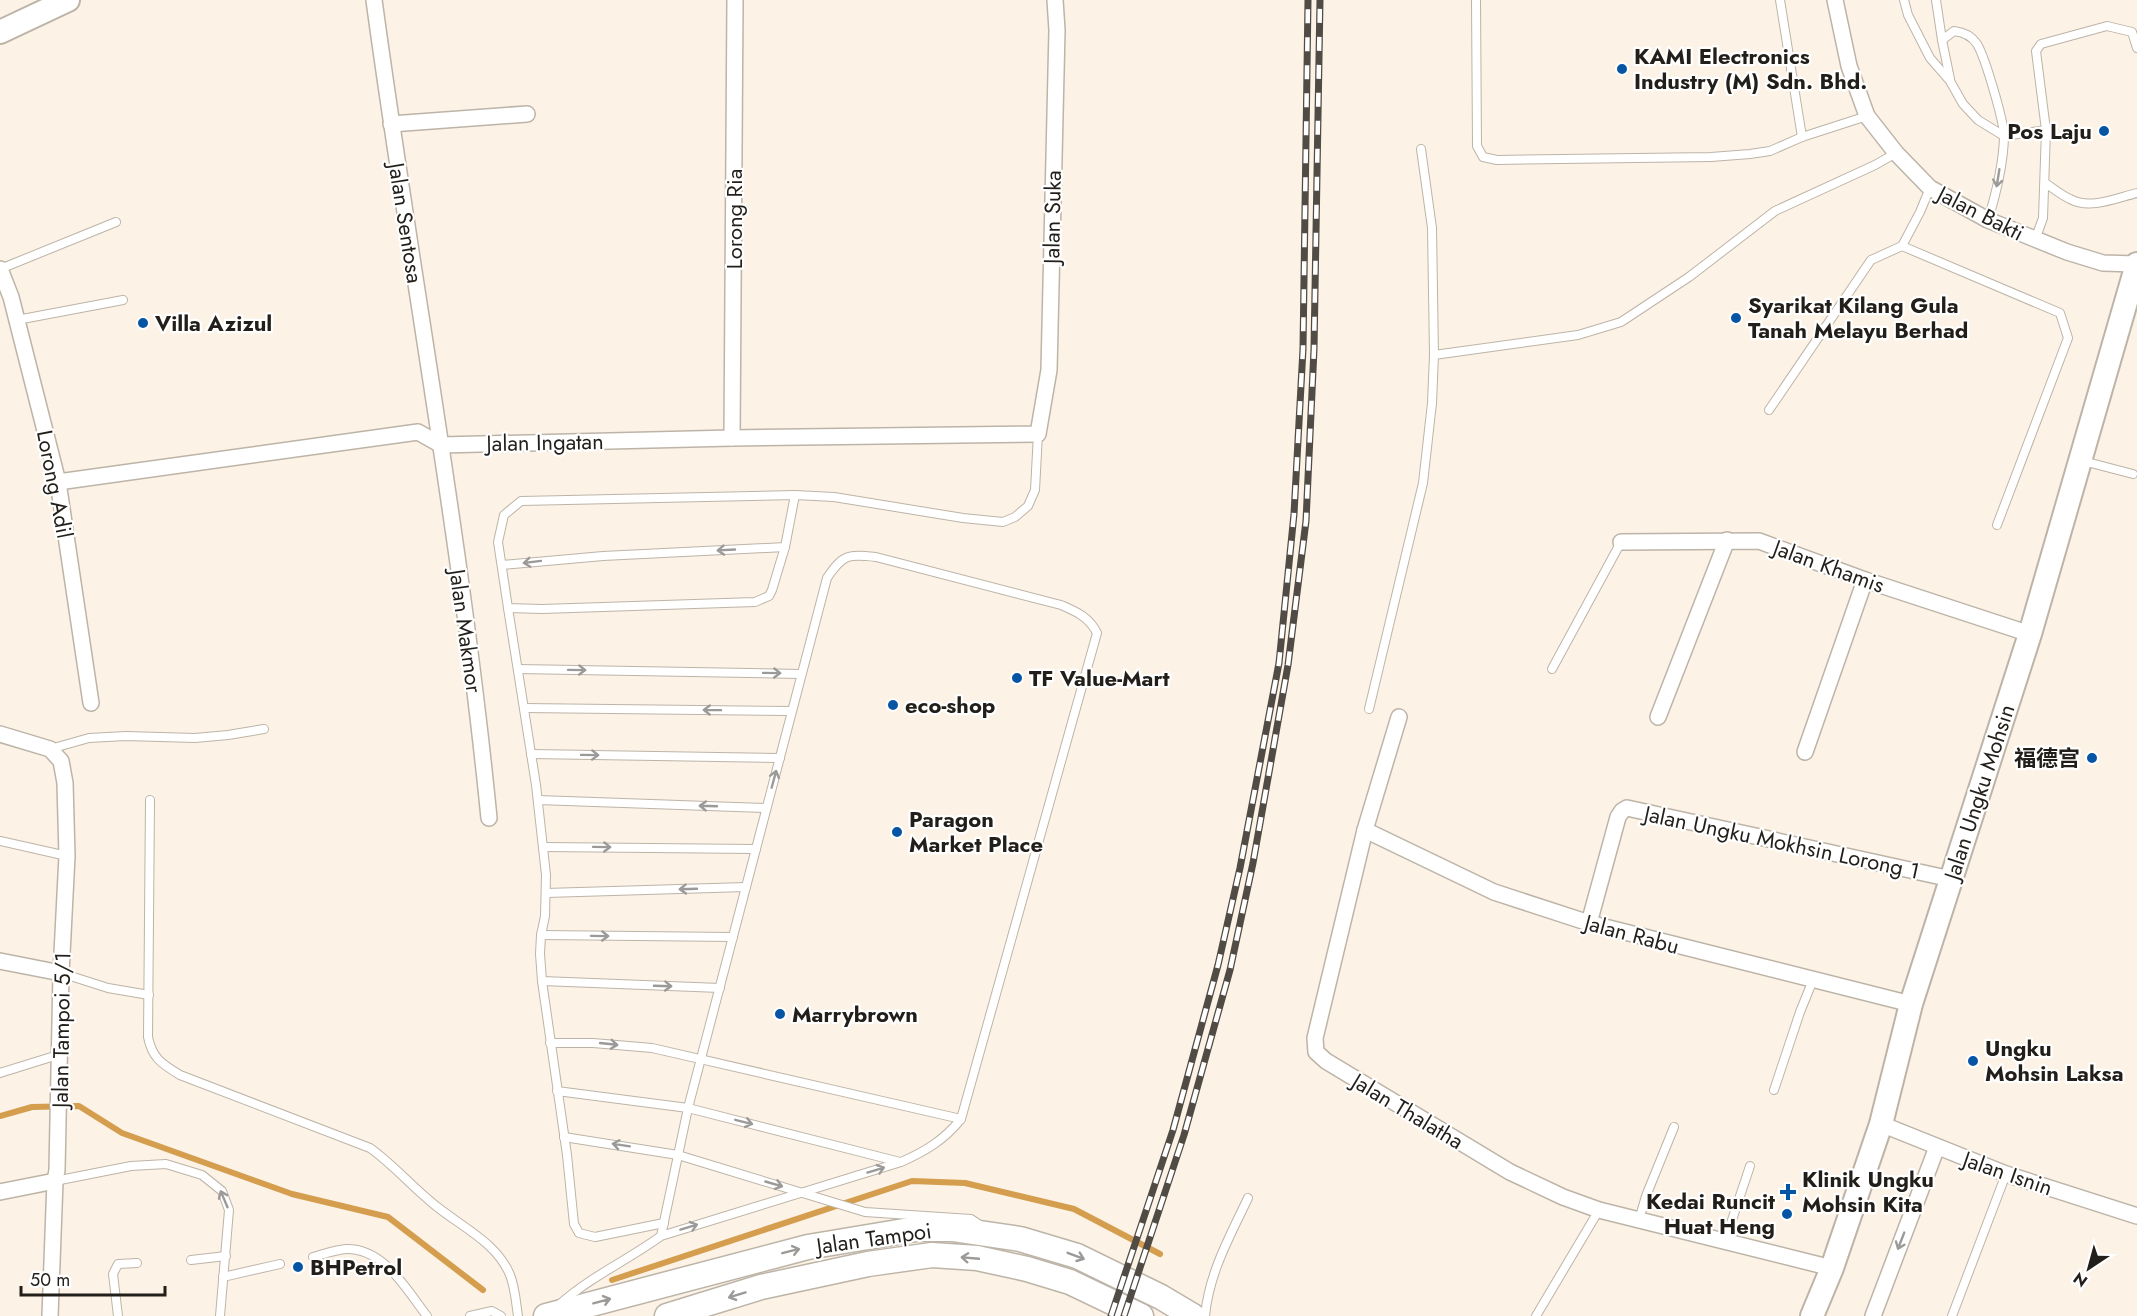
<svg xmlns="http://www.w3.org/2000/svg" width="2137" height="1316" font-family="Jost,'Noto Sans SC',sans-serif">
	<rect width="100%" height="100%" fill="#fcf2e5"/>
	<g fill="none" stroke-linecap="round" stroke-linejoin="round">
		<g stroke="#d49e4e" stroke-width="6">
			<path d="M0,1116L32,1107L79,1106L122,1133L292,1194L388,1217L483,1290"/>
			<path d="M612,1280L912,1181L965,1183L1074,1209L1160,1254"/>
		</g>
		<defs>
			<g id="lane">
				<path d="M1476,0L1477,146L1483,157L1497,160L1711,157L1750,154L1770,151L1802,137L1867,116"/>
				<path d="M1780,0L1802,137"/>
				<path d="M1904,0L1908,15L1930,58L1950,81L1963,104L1978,120L2004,136L2046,130"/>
				<path d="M1936,0L1942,40L1954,31C1963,32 1971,35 1977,44C1985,57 2005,124 2004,138C2003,165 1996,194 1988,220"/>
				<path d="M1942,40L1950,79"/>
				<path d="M2045,183C2053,188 2061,195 2070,199C2090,210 2116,198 2137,193"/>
				<path d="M2035,240L2043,218L2046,130L2036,51L2041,44L2107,26L2132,32L2137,48"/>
				<path d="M1902,246L2060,313L2068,338L1997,525"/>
				<path d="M0,269L116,222"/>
				<path d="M17,320L123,300"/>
				<path d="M1434,355L1578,335L1621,322L1689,277L1775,211L1875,165L1896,153"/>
				<path d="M1769,410L1871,260L1902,246L1920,212L1930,188"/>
				<path d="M2083,461L2133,474"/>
				<path d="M795,495L785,547L772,590L769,596L755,602L542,609L508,608L498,542L504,515L521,501Z"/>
				<path d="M795,495L834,497L963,518L1003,522L1015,517L1028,506L1035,490L1038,434"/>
				<path d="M502,565L603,556L785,547"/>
				<path d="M508,608L536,785L546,875L545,916L541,935L540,954L542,981L567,1155L574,1224L579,1233L595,1237L664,1223"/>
				<path d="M518,669L801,674"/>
				<path d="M1552,669L1621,542"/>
				<path d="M524,708L791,711"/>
				<path d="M1369,709L1423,483L1432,403L1434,355L1432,228L1421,149"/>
				<path d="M50,749L89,738L126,736L195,738L228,735L264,729"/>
				<path d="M531,754L780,758"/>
				<path d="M150,800L148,1037C152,1058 162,1064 180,1075L370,1148C394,1165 413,1188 436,1206C462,1227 497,1243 510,1275C515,1287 516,1303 518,1316"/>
				<path d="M538,800L766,808"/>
				<path d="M0,841L67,856"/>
				<path d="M543,847L756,849"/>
				<path d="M546,893L746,887"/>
				<path d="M541,935L733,937"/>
				<path d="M61,973L108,988L149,995"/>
				<path d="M542,981L720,988"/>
				<path d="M550,1043H593L652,1048L961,1119"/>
				<path d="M0,1073L61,1054"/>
				<path d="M1774,1090L1800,1012L1813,980"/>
				<path d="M557,1091L688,1108L900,1162"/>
				<path d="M564,1137L678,1155L865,1212L971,1219L980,1225"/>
				<path d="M55,1181L131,1166L166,1164L202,1175L222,1191L229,1210L220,1316"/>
				<path d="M1639,1220L1646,1196L1674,1127"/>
				<path d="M1725,1241L1750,1166"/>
				<path d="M313,1257C324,1254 335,1250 346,1249C384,1248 406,1289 427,1316"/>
				<path d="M191,1260L226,1256"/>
				<path d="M223,1277L280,1264"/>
				<path d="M560,1304C590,1277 628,1260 661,1236L901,1162C926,1151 944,1140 961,1119L1097,633C1089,617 1077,612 1061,605L876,557C848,554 843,554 827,578L688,1108L661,1236"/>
				<path d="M118,1316L113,1274L118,1264L137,1263"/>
				<path d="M470,1316L492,1311L501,1316"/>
				<path d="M1205,1316C1209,1273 1230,1236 1248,1198"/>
				<path d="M1536,1316L1599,1210"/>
				<path d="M1952,1316L2006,1174"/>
			</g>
			<g id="street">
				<path d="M374,0C411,273 462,544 489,818"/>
				<path d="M1835,0L1849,66L1867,116L1896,153L1930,188L1988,220L2067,252L2103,263L2136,264"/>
				<path d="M391,124L527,114"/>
				<path d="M0,269L11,297L58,482L91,703"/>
				<path d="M732,438L735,0"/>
				<path d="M58,482L418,432L441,445L732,438L1038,434L1049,370L1057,30L1055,0"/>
				<path d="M1621,542L1759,541L1865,580L2030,634"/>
				<path d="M1399,717L1365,830L1315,1038L1316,1052L1326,1061L1510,1172L1563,1197L1599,1210L1832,1268"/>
				<path d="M1658,717L1727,540"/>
				<path d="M0,734L50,749L61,761L65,783L67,856L61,973L57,1170L55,1181L50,1316"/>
				<path d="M1805,752L1865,580"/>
				<path d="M1365,830L1494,892L1589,923L1911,1004"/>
				<path d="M1589,923L1618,817L1622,811L1627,808L1951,879"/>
				<path d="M0,961L61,973"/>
				<path d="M1881,1124L2006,1174L2137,1216"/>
				<path d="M0,1192L55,1181"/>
				<path d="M1873,1316L1937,1147"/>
			</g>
			<g id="secondary">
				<path d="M0,32L68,0"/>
				<path d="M1812,1316L1832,1268L1881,1124L1911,1004L2030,634L2137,264"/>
			</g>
			<g id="primary">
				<path d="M546,1316L808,1247L916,1229H952L1020,1239L1077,1256L1161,1297L1193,1316"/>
				<path d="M667,1316L761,1287L868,1264L932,1255L977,1258L1027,1269L1070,1282L1141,1316"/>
			</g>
		</defs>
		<use href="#lane" stroke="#bdb4a8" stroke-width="10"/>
		<use href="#street" stroke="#bdb4a8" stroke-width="18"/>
		<use href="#secondary" stroke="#bdb4a8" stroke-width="26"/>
		<use href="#primary" stroke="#bdb4a8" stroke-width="27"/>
		<use href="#lane" stroke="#fff" stroke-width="8"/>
		<use href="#street" stroke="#fff" stroke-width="15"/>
		<use href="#secondary" stroke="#fff" stroke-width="22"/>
		<use href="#primary" stroke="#fff" stroke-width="24"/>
		<defs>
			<g id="rail">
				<path d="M1111,1316L1173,1130L1218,965L1240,868L1279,663L1294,514L1303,349L1308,0"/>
				<path d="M1124,1316L1184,1135L1230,970L1253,863L1288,665L1306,521L1314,349L1320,0"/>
			</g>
		</defs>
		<use href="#rail" stroke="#504b45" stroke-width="7"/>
		<use href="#rail" stroke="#fff" stroke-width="4.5" stroke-dasharray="14" stroke-linecap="butt"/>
	</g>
	<defs><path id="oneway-shaft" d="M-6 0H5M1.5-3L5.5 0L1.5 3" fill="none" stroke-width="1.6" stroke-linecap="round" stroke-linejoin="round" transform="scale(1.5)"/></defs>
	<g stroke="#9c9a98">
		<use href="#oneway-shaft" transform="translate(1998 178) rotate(99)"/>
		<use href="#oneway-shaft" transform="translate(726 550) rotate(177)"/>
		<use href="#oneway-shaft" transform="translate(532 562) rotate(173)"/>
		<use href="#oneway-shaft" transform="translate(577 670) rotate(1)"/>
		<use href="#oneway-shaft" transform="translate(772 673) rotate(1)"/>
		<use href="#oneway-shaft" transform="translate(712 710) rotate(-179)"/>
		<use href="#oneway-shaft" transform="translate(590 755) rotate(1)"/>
		<use href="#oneway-shaft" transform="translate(774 779) rotate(-75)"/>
		<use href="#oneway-shaft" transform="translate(708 806) rotate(-178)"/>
		<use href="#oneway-shaft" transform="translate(602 847) rotate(1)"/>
		<use href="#oneway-shaft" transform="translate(688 889) rotate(178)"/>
		<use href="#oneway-shaft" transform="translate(600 936) rotate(1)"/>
		<use href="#oneway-shaft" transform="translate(663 986) rotate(2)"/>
		<use href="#oneway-shaft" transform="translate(609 1044) rotate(6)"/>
		<use href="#oneway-shaft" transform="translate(744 1122) rotate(14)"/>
		<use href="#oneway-shaft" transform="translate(621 1145) rotate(-171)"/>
		<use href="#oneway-shaft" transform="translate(876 1170) rotate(-17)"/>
		<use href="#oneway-shaft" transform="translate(774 1184) rotate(16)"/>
		<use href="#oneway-shaft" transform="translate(224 1199) rotate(-113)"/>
		<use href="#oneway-shaft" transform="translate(689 1227) rotate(-17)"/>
		<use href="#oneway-shaft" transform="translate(1901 1241) rotate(111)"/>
		<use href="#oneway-shaft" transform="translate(791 1251) rotate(-14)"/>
		<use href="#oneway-shaft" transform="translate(1076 1256) rotate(21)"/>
		<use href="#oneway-shaft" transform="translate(970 1258) rotate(-175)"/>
		<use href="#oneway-shaft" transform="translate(737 1295) rotate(163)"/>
		<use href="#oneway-shaft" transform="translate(602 1301) rotate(-15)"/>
	</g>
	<g fill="#0655a4" stroke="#fff" stroke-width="2">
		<circle cx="1622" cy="69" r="6"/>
		<circle cx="2104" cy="131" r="6"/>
		<circle cx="1736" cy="318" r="6"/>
		<circle cx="143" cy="323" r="6"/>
		<circle cx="1017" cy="678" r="6"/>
		<circle cx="893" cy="705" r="6"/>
		<circle cx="2092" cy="758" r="6"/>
		<circle cx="897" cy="832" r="6"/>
		<circle cx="780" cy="1014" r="6"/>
		<circle cx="1973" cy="1061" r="6"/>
		<path d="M1785 1183h6v6h6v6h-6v6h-6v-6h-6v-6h6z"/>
		<circle cx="1787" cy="1214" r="6"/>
		<circle cx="298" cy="1267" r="6"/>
	</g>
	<g text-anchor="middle" stroke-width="4.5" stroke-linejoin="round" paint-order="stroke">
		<g font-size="22" font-weight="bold" fill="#221e1a" stroke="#fff" text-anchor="start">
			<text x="1634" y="64">KAMI Electronics<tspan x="1634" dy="25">Industry (M) Sdn. Bhd.</tspan></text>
			<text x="2092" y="139" text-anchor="end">Pos Laju</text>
			<text x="1748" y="313">Syarikat Kilang Gula<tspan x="1748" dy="25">Tanah Melayu Berhad</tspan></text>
			<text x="155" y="331">Villa Azizul</text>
			<text x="1029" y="686">TF Value-Mart</text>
			<text x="905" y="713">eco-shop</text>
			<text x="2080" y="766" text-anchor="end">福德宫</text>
			<text x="909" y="827">Paragon<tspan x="909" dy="25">Market Place</tspan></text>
			<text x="792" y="1022">Marrybrown</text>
			<text x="1985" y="1056">Ungku<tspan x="1985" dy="25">Mohsin Laksa</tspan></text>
			<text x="1802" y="1187">Klinik Ungku<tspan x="1802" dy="25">Mohsin Kita</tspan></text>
			<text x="1775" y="1209" text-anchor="end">Kedai Runcit<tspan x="1775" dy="25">Huat Heng</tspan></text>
			<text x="310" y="1275">BHPetrol</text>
		</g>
		<g font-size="22" fill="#221e1a" stroke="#fff">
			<text transform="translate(1981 213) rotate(27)" y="8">Jalan Bakti</text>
			<text transform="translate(1052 217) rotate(-89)" y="8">Jalan Suka</text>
			<text transform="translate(734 219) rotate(-90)" y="8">Lorong Ria</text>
			<text transform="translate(406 223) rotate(81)" y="8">Jalan Sentosa</text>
			<text transform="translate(545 442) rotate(-1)" y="8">Jalan Ingatan</text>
			<text transform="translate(55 484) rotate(79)" y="8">Lorong Adil</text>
			<text transform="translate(1829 566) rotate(20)" y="8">Jalan Khamis</text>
			<text transform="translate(466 631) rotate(82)" y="8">Jalan Makmor</text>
			<text transform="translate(1979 792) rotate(-72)" y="8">Jalan Ungku Mohsin</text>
			<text transform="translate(1782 842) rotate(12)" y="8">Jalan Ungku Mokhsin Lorong 1</text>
			<text transform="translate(1632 934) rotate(15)" y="8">Jalan Rabu</text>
			<text transform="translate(61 1030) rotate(-89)" y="8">Jalan Tampoi 5/1</text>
			<text transform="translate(1408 1111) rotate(31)" y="8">Jalan Thalatha</text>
			<text transform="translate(2008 1173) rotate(19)" y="8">Jalan Isnin</text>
			<text transform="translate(874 1238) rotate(-8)" y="8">Jalan Tampoi</text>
		</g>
	</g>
	<g transform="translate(2089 1268) rotate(216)" stroke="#ffffff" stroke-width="4.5" paint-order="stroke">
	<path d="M0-4.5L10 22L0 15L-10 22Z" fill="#221e1a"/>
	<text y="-9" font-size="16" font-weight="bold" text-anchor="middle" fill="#221e1a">N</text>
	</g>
	<path d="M21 1286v9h144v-9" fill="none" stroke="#221e1a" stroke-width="3"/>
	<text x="30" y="1286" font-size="18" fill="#221e1a" stroke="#ffffff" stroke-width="4.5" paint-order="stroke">50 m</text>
</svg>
